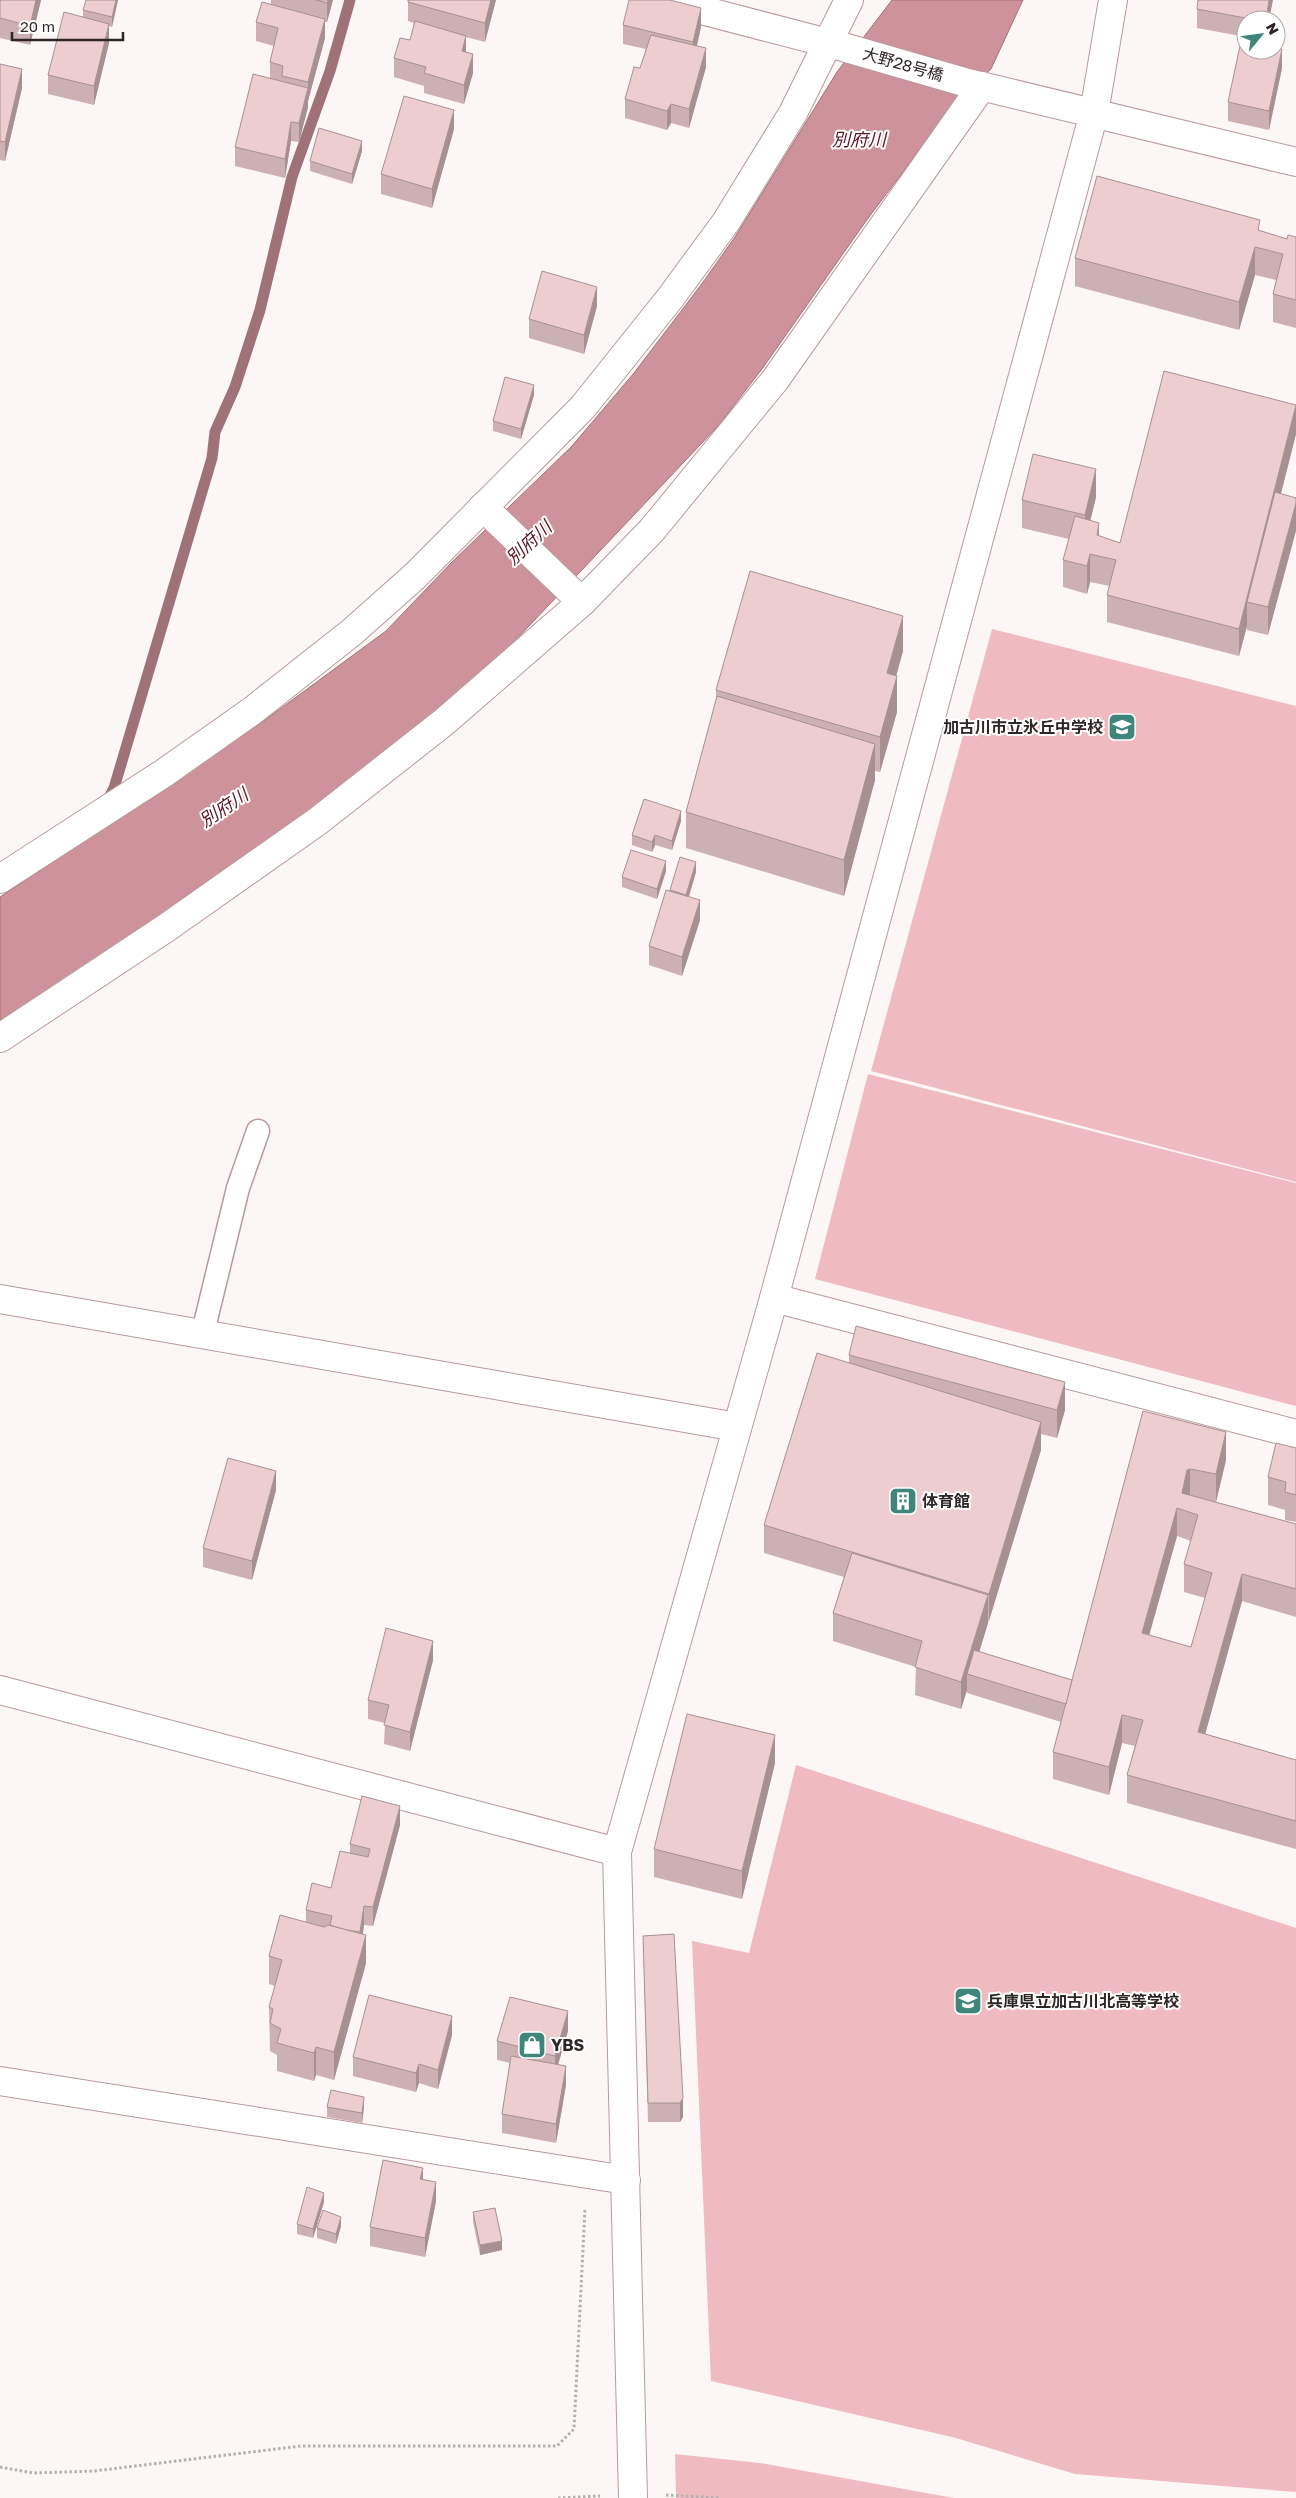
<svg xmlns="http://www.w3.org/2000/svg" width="1296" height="2498" font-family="'Golos Text','Noto Sans JP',sans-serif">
	<rect width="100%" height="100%" fill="#fdf6f7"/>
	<g fill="#efbbc1">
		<path d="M992,629L1296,706V1182L871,1071Z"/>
		<path d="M868,1074L1296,1183V1406L815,1279Z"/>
		<path d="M796,1765L1296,1928V2492L1075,2474L956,2438L711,2381L692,1941L749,1953Z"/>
		<path d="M675,2454L760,2463L954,2498H676Z"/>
	</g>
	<path fill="#ce939a" stroke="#9f7277" d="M892,0H1023L991,69L953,105L866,221L762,369L718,426L495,662L336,794L167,913L0,1025V897L265,720L386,631L451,563L572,446L634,373L701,285L735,237L837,72Z"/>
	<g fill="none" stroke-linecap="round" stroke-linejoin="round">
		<path stroke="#9f7277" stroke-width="11" d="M109,798L114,788L212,458L215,432L235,387L260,310L292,177L330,71L350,0"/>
		<defs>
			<path id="service" d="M203,1332L238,1188L258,1131"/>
			<g id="minor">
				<path d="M663,0L843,47L964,82L1296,162"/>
				<path d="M483,507L582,602"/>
				<path d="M0,879L164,773L252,711L352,632L415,576L583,407L671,297L726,222L793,113L849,0"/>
				<path d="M0,1038L166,928L318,821L444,722L582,602L652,530L775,380L982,86"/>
				<path d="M774,1298L1296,1434"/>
				<path d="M0,1299L737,1427"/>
				<path d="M0,1690L617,1852"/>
				<path d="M0,2081L626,2180"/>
				<path d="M633,2498L617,1852L774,1298L1094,113L1113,0"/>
			</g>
		</defs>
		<use href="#service" stroke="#b7999d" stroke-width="25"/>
		<use href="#minor" stroke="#b7999d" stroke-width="30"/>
		<g stroke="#b7aeaf" stroke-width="3" stroke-dasharray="2.5 2.5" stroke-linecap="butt">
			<path d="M0,2467L33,2473L94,2471L301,2446H557L574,2429L585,2208"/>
			<path d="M666,2495L720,2498"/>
			<path d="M558,2498L600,2496"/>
		</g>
		<use href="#service" stroke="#fff" stroke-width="22"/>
		<use href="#minor" stroke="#fff" stroke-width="28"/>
	</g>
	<g fill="#ccb0b3" fill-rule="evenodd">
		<path d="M0,0H41L30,45L0,38Z"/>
		<path d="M118,0L112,27L109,26V43L94,105L48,94V75L83,17V10Z"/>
		<path d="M271,0H333L327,22H325V38L308,101V107L299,142L291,141L285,178L235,166V147L270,78V62L274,46L256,41V22L271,5Z"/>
		<path d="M408,0H496L485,42L466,37V52L473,73L464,104L424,93V86L394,77V58L410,40L414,23L408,21Z"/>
		<path d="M1197,9L1269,20H1246V37L1197,28Z"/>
		<path d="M623,25L701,27L697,46L706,67L689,128L671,123L667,130L625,118V99L640,68L646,49L623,44Z"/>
		<path d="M0,64L22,88L5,161L0,160Z"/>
		<path d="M1282,68L1269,130L1228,121V102Z"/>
		<path d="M454,129L432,208L381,194V174Z"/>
		<path d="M362,151L352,184L310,171V161Z"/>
		<path d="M1260,231L1287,239L1296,237V328L1273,322V294L1276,280L1255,275L1239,330L1075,286V258Z"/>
		<path d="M597,306L584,354L529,338V319Z"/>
		<path d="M534,395L521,439L493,431V421Z"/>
		<path d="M1296,405V434L1281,493L1268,635L1247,630V626L1239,656L1107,622V595L1110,586L1090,582L1087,594L1063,587V560L1069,539L1022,528V500L1096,497L1090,520L1099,536L1120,543Z"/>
		<path d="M903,651L896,676L897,712L880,772L875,771V780L844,896L686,848V812L716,700V690Z"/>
		<path d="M681,821L672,850L655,845L652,852L632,845V835Z"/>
		<path d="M666,871L657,899L622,887V877Z"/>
		<path d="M696,872L689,897L700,920L682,976L649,965V946L670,890Z"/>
		<path d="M849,1355L1065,1410L1057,1438L1041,1434V1450L979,1652L1072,1680L1143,1411L1226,1460L1216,1502L1296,1524V1617L1242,1601L1205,1734L1296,1760V1849L1127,1803V1775L1135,1746L1122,1743L1109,1795L1053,1779V1752L1061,1722L967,1693V1690L961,1709L915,1695L916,1667L833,1641V1613L844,1577L764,1553V1525L849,1363ZM1177,1536L1191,1541L1184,1564V1592L1205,1598L1191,1647L1149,1635Z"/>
		<path d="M1296,1448V1522L1285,1520V1510L1268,1505V1477Z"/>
		<path d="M276,1490L252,1580L203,1567V1548Z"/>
		<path d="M433,1660L410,1751L384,1744L385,1723L368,1719V1700Z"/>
		<path d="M775,1763L742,1899L654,1877V1849Z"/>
		<path d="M400,1825L373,1926L364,1925L363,1934L366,1963L334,2080L316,2075L314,2081L277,2071V2055L270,2051L269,2007L275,1986L269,1984V1956L306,1922V1910L331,1888L350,1853V1844Z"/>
		<path d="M674,1934L683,2117L680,2122H648L643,1936Z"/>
		<path d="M568,2031L558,2064L566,2085L556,2143L502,2133V2114L510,2063L497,2060V2041Z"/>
		<path d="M452,2035L438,2089L419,2083L416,2092L353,2076V2057Z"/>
		<path d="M327,2107H364L362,2123L327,2117Z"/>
		<path d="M423,2179L436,2201L425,2257L370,2246V2227Z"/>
		<path d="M324,2202L313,2238L297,2234V2224Z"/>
		<path d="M473,2212L502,2250L480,2255L473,2222Z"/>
		<path d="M341,2226L336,2244L317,2238V2228Z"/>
	</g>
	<g fill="#a69092">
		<path d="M36,0H41L30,45V26Z"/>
		<path d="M116,0H118L112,27V17Z"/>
		<path d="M328,0H333L327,22V3Z"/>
		<path d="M491,0H496L485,42V23Z"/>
		<path d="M1269,0H1273L1269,20H1266Z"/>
		<path d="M701,8V27L693,62V42Z"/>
		<path d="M325,19V38L308,101V82Z"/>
		<path d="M109,24V43L94,105V86Z"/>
		<path d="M466,36V55L462,51Z"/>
		<path d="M706,48V67L689,128V109Z"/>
		<path d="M1282,49V68L1269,130V111Z"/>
		<path d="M473,54V73L464,104V85Z"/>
		<path d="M22,69V88L5,161V142Z"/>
		<path d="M308,88V107L299,142V123Z"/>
		<path d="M671,104V123L667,130V111Z"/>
		<path d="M454,110V129L432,208V189Z"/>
		<path d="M291,122V141L285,178V159Z"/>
		<path d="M362,141V151L352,184V174Z"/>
		<path d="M1255,247V275L1239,330V302Z"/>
		<path d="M597,287V306L584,354V335Z"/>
		<path d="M534,385V395L521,439V429Z"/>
		<path d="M1296,406V434L1253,604L1247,602V626L1239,656V629Z"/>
		<path d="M1096,469V497L1085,543V515Z"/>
		<path d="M1296,503V531L1268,635V607Z"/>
		<path d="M1099,523V551L1097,535Z"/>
		<path d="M1090,554V582L1087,594V566Z"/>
		<path d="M903,616V651L887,709V673Z"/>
		<path d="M897,676V712L880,772V737Z"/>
		<path d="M875,744V780L844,896V860Z"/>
		<path d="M681,811V821L672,850V841Z"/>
		<path d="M655,835V845L652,852V842Z"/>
		<path d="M666,861V871L657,899V889Z"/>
		<path d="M696,862V872L686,905V895Z"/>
		<path d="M700,900V920L682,976V957Z"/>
		<path d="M1065,1382V1410L1057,1438V1410Z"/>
		<path d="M1041,1422V1450L989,1621V1594Z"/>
		<path d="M1226,1432V1460L1216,1502V1474Z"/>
		<path d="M1190,1469V1496L1182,1493L1187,1470Z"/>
		<path d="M276,1471V1490L252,1580V1561Z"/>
		<path d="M1177,1508V1536L1142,1661V1633Z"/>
		<path d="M1242,1574V1601L1198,1760V1732Z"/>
		<path d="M988,1595V1623L972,1676L967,1674V1690L961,1709V1682Z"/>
		<path d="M433,1641V1660L410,1751V1732Z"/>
		<path d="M1122,1715V1743L1109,1795V1767Z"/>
		<path d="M775,1735V1763L742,1899V1871Z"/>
		<path d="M400,1806V1825L373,1926V1907Z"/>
		<path d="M364,1906V1925L360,1951V1932Z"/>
		<path d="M366,1935V1963L334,2080V2052Z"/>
		<path d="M568,2011V2031L555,2075V2056Z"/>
		<path d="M452,2016V2035L438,2089V2070Z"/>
		<path d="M316,2047V2075L314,2081V2053Z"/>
		<path d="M419,2064V2083L416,2092V2073Z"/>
		<path d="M566,2066V2085L556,2143V2124Z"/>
		<path d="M364,2097V2107L362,2123V2113Z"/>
		<path d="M683,2098V2117L680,2122V2103Z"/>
		<path d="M423,2168V2187L420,2179Z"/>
		<path d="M436,2182V2201L425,2257V2238Z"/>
		<path d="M324,2193V2202L313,2238V2229Z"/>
		<path d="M341,2217V2226L336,2244V2234Z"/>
		<path d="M502,2241V2250L480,2255V2245Z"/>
	</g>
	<g fill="#edcdd0" stroke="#a69092" fill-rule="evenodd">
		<path d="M0,0H36L30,26L0,18Z"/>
		<path d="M86,0H116L112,17L83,10Z"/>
		<path d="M316,0H328L327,3Z"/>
		<path d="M408,0H491L485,23L408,2Z"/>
		<path d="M629,0H670L701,8L693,42L623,25Z"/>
		<path d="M1198,0H1269L1266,20H1256L1197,9Z"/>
		<path d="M262,2L325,19L308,82L282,76L283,66L270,62L278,28L256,22Z"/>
		<path d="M64,12L109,24L94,86L48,75Z"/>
		<path d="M415,21L466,36L462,51L473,54L464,85L424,73L426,67L394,58L400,38L410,40Z"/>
		<path d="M651,35L706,48L689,109L671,104L667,111L625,99L634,67L640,68Z"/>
		<path d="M1241,41L1246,42V50H1276V48L1282,49L1269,111L1228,102Z"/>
		<path d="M0,64L22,69L5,142L0,141Z"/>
		<path d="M253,74L308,88L299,123L291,122L285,159L235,147Z"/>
		<path d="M404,96L454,110L432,189L381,174Z"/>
		<path d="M319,128L362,141L352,174L310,161Z"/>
		<path d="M1097,176L1260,220L1258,230L1287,239L1288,235L1296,237V300L1273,294L1283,254L1255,247L1239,302L1075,258Z"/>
		<path d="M542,271L597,287L584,335L529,319Z"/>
		<path d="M1164,371L1296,405L1239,629L1107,595L1116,560L1090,554L1087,566L1063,560L1075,516L1099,523L1097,535L1120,543Z"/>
		<path d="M505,377L534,385L521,429L493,421Z"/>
		<path d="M1033,454L1096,469L1085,515L1022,500Z"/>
		<path d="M1275,492L1296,498V503L1268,607L1247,602Z"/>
		<path d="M750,571L903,616L887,673L897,676L880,737L716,690Z"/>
		<path d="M717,696L875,744L844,860L686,812Z"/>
		<path d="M644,799L681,811L672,841L655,835L652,842L632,835Z"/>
		<path d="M631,850L666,861L657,889L622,877Z"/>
		<path d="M680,857L696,862L686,895L670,890Z"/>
		<path d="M666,890L700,900L682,957L649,946Z"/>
		<path d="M856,1326L1065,1382L1057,1410L849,1355Z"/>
		<path d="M817,1353L1041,1422L989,1594L764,1525Z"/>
		<path d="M1143,1411L1226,1432L1216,1474L1190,1469L1187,1470L1182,1493L1296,1524V1589L1242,1574L1198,1732L1296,1760V1821L1127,1775L1143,1720L1122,1715L1109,1767L1053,1752ZM1177,1508L1198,1515L1184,1564L1212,1573L1191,1647L1142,1633Z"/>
		<path d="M1276,1443L1296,1448V1495L1285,1492L1286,1482L1268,1477Z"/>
		<path d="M228,1458L276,1471L252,1561L203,1548Z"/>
		<path d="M852,1553L988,1595L961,1682L915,1667L922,1641L833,1613Z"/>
		<path d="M386,1628L433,1641L410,1732L384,1725L389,1705L368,1700Z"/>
		<path d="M974,1650L1072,1680L1066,1704L967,1674Z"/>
		<path d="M687,1714L775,1735L742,1871L654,1849Z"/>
		<path d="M362,1796L400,1806L373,1907L364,1906L360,1932L346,1930L330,1925L332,1916L306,1910L312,1883L331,1888L340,1851L368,1857L370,1849L350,1844Z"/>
		<path d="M280,1915L324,1927L328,1925L366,1935L334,2052L316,2047L314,2053L277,2043L281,2029L270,2023L273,2009L269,2007L282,1960L269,1956Z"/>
		<path d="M674,1934L683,2098L680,2103H648L643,1936Z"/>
		<path d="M369,1995L452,2016L438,2070L419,2064L416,2073L353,2057Z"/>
		<path d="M510,1997L568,2011L555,2056L497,2041Z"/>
		<path d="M511,2056L566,2066L556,2124L502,2114Z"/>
		<path d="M331,2090L364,2097L362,2113L327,2107Z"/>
		<path d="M383,2160L423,2168L420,2179L436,2182L425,2238L370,2227Z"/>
		<path d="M307,2187L324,2193L313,2229L297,2224Z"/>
		<path d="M495,2208L502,2241L480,2245L473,2212Z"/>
		<path d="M323,2210L341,2217L336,2234L317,2228Z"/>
	</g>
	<defs>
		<symbol id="school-square" viewBox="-11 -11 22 22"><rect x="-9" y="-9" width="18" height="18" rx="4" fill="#3f857c" stroke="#fff"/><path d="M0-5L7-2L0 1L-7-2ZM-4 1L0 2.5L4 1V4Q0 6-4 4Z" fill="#fff"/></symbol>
		<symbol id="building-square" viewBox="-11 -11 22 22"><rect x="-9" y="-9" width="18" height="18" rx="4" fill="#3f857c" stroke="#fff"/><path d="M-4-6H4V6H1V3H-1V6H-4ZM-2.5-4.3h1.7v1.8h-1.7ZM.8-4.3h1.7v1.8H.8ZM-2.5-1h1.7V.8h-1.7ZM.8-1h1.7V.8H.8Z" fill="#fff"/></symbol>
		<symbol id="shop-square" viewBox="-11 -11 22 22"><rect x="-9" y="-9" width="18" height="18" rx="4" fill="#3f857c" stroke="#fff"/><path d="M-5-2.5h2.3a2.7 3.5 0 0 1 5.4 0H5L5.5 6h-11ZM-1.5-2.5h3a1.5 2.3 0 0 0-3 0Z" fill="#fff"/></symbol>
	</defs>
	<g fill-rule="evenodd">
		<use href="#school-square" x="1106" y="711" width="32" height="32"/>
		<use href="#building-square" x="887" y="1485" width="32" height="32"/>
		<use href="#school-square" x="952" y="1985" width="32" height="32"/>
		<use href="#shop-square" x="516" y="2029" width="32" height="32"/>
	</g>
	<g text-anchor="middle" stroke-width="4" stroke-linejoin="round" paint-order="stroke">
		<g font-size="16" fill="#302526" stroke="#fff">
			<text transform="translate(903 64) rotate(16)" y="6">大野28号橋</text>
		</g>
		<g font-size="16" font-weight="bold" fill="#302526" stroke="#fff" text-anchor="start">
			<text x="1103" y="733" text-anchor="end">加古川市立氷丘中学校</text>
			<text x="922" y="1507">体育館</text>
			<text x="987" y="2007">兵庫県立加古川北高等学校</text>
			<text x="551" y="2051">YBS</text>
		</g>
		<g font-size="18" font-style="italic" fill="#591324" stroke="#fff">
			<text x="859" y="146">別府川</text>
			<text transform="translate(529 543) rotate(-43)" y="6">別府川</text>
			<text transform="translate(224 808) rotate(-34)" y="6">別府川</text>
		</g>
	</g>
	<g transform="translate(1261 35) rotate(61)"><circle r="24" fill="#ffffff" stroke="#aca8a8"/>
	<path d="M0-4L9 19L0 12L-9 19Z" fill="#3f857c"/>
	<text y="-8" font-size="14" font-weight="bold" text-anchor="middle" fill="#302526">N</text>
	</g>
	<path d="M12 32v8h111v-8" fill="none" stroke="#302526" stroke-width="2.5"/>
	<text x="20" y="32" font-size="15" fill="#302526" stroke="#ffffff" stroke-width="4" paint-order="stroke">20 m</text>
</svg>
